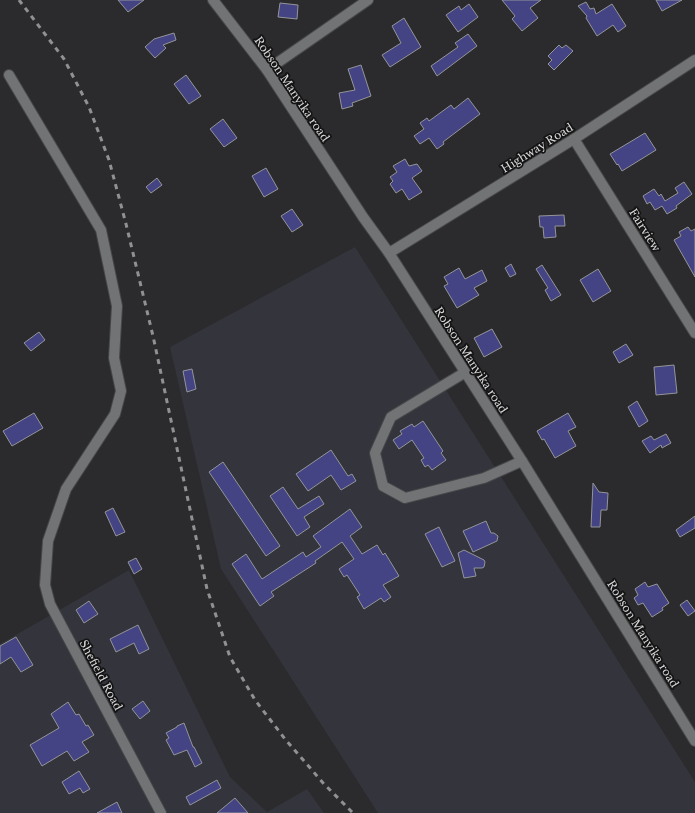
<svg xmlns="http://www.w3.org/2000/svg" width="695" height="813" font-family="'Libre Baskerville',serif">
	<rect width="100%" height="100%" fill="#2b2b2d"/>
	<g fill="#33343c">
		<path d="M355,247L695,782V813H378L221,569L170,347Z"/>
		<path d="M129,570L230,777L267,812L307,789L324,813H0V644Z"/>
	</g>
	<g fill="#444485" stroke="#949597">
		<path d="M118,0H144L128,12Z"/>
		<path d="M502,0H541L530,8L538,18L522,31L512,19L515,16Z"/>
		<path d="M656,0H682L662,11Z"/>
		<path d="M586,2L590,9L594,8L596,14L612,4L626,26L618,32L613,25L597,36L586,18L587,16L578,6Z"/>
		<path d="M280,3L298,5L297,19L278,17Z"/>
		<path d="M469,4L478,17L458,32L446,15L459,6L461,10Z"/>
		<path d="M404,18L421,47L390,67L382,55L401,43L392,26Z"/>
		<path d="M174,33L176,40L163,45L166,48L155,58L145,47L154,39Z"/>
		<path d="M468,34L477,46L437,76L431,66L458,47L455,43Z"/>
		<path d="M559,45L562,48L566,45L573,51L554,70L548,64L552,60L548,56Z"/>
		<path d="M361,65L371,96L352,103L353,106L342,109L339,93L355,90L348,69Z"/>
		<path d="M186,75L201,96L189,104L174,84Z"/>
		<path d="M468,98L480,114L443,142L444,144L437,149L429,138L420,144L414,136L424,129L420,123L427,118L429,121L451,105L454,109Z"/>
		<path d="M223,119L237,138L224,147L210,129Z"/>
		<path d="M645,133L656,150L622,171L618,164L617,165L610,154Z"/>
		<path d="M405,159L409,166L417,164L422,171L412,178L422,192L409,200L402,189L396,193L390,184L393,181L390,177L397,172L393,166Z"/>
		<path d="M266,168L278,189L264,197L252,176Z"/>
		<path d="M157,178L162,185L151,193L146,187Z"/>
		<path d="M684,182L692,194L676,206L677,208L667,214L662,206L655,210L650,202L647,204L643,196L654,189L659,196L661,194L665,201L678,193L675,188Z"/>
		<path d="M292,209L303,225L292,232L281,216Z"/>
		<path d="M564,215L565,226H555L556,237L544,238L543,227H540L539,216Z"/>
		<path d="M688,227L691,231L695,229V277L674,240L681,236L679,232Z"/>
		<path d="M511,264L516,274L510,277L505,268Z"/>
		<path d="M542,265L561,295L551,301L545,290L548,288L536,269Z"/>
		<path d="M459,268L465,279L482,270L487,281L474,288L479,295L457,308L444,286L448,284L444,277Z"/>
		<path d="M598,269L611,291L593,302L580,280Z"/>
		<path d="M492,329L502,347L484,357L474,338Z"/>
		<path d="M39,332L45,340L31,351L24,343Z"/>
		<path d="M626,344L633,355L619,363L613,352Z"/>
		<path d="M674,365L677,393L656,395L654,367Z"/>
		<path d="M192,369L196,389L187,392L183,371Z"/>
		<path d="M637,401L648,421L639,427L628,407Z"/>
		<path d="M34,413L43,428L12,446L3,431Z"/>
		<path d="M568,413L576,427L568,431L576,446L555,458L544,439L542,440L537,431Z"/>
		<path d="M423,421L443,451L441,453L446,460L432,470L428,465L425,467L421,460L424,458L412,440L399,449L393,440L402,434L400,431L412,424L414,427Z"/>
		<path d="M666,434L671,443L662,448L661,445L650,453L642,441L651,436L654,440Z"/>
		<path d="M331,450L348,476L352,474L356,481L341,490L331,475L308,491L296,474Z"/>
		<path d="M223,462L280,546L266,556L209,472Z"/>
		<path d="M593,483L599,492L608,493L607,510H601L600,527H591Z"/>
		<path d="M283,487L298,509L319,496L324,504L304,517L310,527L297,536L270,496Z"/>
		<path d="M113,508L125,532L116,536L105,512Z"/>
		<path d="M350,509L362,527L350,536L362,554L377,545L383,555L385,553L399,576L383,585L391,597L384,602L381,598L364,609L357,597L360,595L347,575L344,577L339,569L354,559L342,542L315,561L316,563L271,592L274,596L260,606L232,564L246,554L262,579L303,552L306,557L321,547L313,536Z"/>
		<path d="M695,516V528L680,537L676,530Z"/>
		<path d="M486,521L491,533H494L498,536L497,541L473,552L463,531Z"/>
		<path d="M439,527L455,561L442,567L425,534Z"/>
		<path d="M464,550L484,560L485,562L484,567L482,568H474L476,576L464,578L458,553Z"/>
		<path d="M136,558L142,569L134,574L128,562Z"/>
		<path d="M645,582L648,587L657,584L669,603L662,608L663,610L652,617L643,603L638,605L634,598L638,595L635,589Z"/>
		<path d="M687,600L695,611L688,616L680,605Z"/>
		<path d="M89,601L98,614L84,623L76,610Z"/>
		<path d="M138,625L149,649L139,654L134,643L116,652L110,639Z"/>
		<path d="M16,637L33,665L21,672L11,657L0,664V646Z"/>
		<path d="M143,701L150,711L140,719L132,709Z"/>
		<path d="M68,702L76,715L79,714L86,726L88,725L94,735L82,742L89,752L74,761L67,751L42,766L30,745L59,728L51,714Z"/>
		<path d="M184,723L193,747H194L202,763L195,767L187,750L174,755L166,740L169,738L166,733L177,727V726Z"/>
		<path d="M79,771L90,789L83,793L80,788L69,794L62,782Z"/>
		<path d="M217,780L221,788L190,805L186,797Z"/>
		<path d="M235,798L248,813H217Z"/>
		<path d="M117,802L122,813H97Z"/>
	</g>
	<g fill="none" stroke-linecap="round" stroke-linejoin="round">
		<defs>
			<g id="minor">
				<path d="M213,0L267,70L363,217L389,253L522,461L695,741"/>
				<path d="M267,70L368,0"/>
				<path d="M9,75L101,230L117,306L114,358L121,391L115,414L66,489L48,541L45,585L50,604L161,813"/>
				<path d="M574,139L695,333"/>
				<path d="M389,253L574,139L695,60"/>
				<path d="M464,373L391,417L375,453L383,486L405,498L484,478L522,461"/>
			</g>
		</defs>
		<use href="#minor" stroke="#464749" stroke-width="12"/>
		<use href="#minor" stroke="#727375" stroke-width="10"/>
		<path stroke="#919193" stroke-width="3" stroke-dasharray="5 5" stroke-linecap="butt" d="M19,0L64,59L89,107L109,160L126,224L153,336L207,589L230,657L255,700L285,739L324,784L353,813"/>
	</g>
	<g text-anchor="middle" stroke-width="3.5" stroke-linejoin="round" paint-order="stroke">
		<g font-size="11" fill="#d9d9db" stroke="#141415">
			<text transform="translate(292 89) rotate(56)" y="4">Robson Manyika road</text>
			<text transform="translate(537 148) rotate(-32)" y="4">Highway Road</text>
			<text transform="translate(645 230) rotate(58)" y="4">Fairview</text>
			<text transform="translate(471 360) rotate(57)" y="4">Robson Manyika road</text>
			<text transform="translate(643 634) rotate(58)" y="4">Robson Manyika road</text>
			<text transform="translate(101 675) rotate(62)" y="4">Shefield Road</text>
		</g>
	</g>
</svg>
